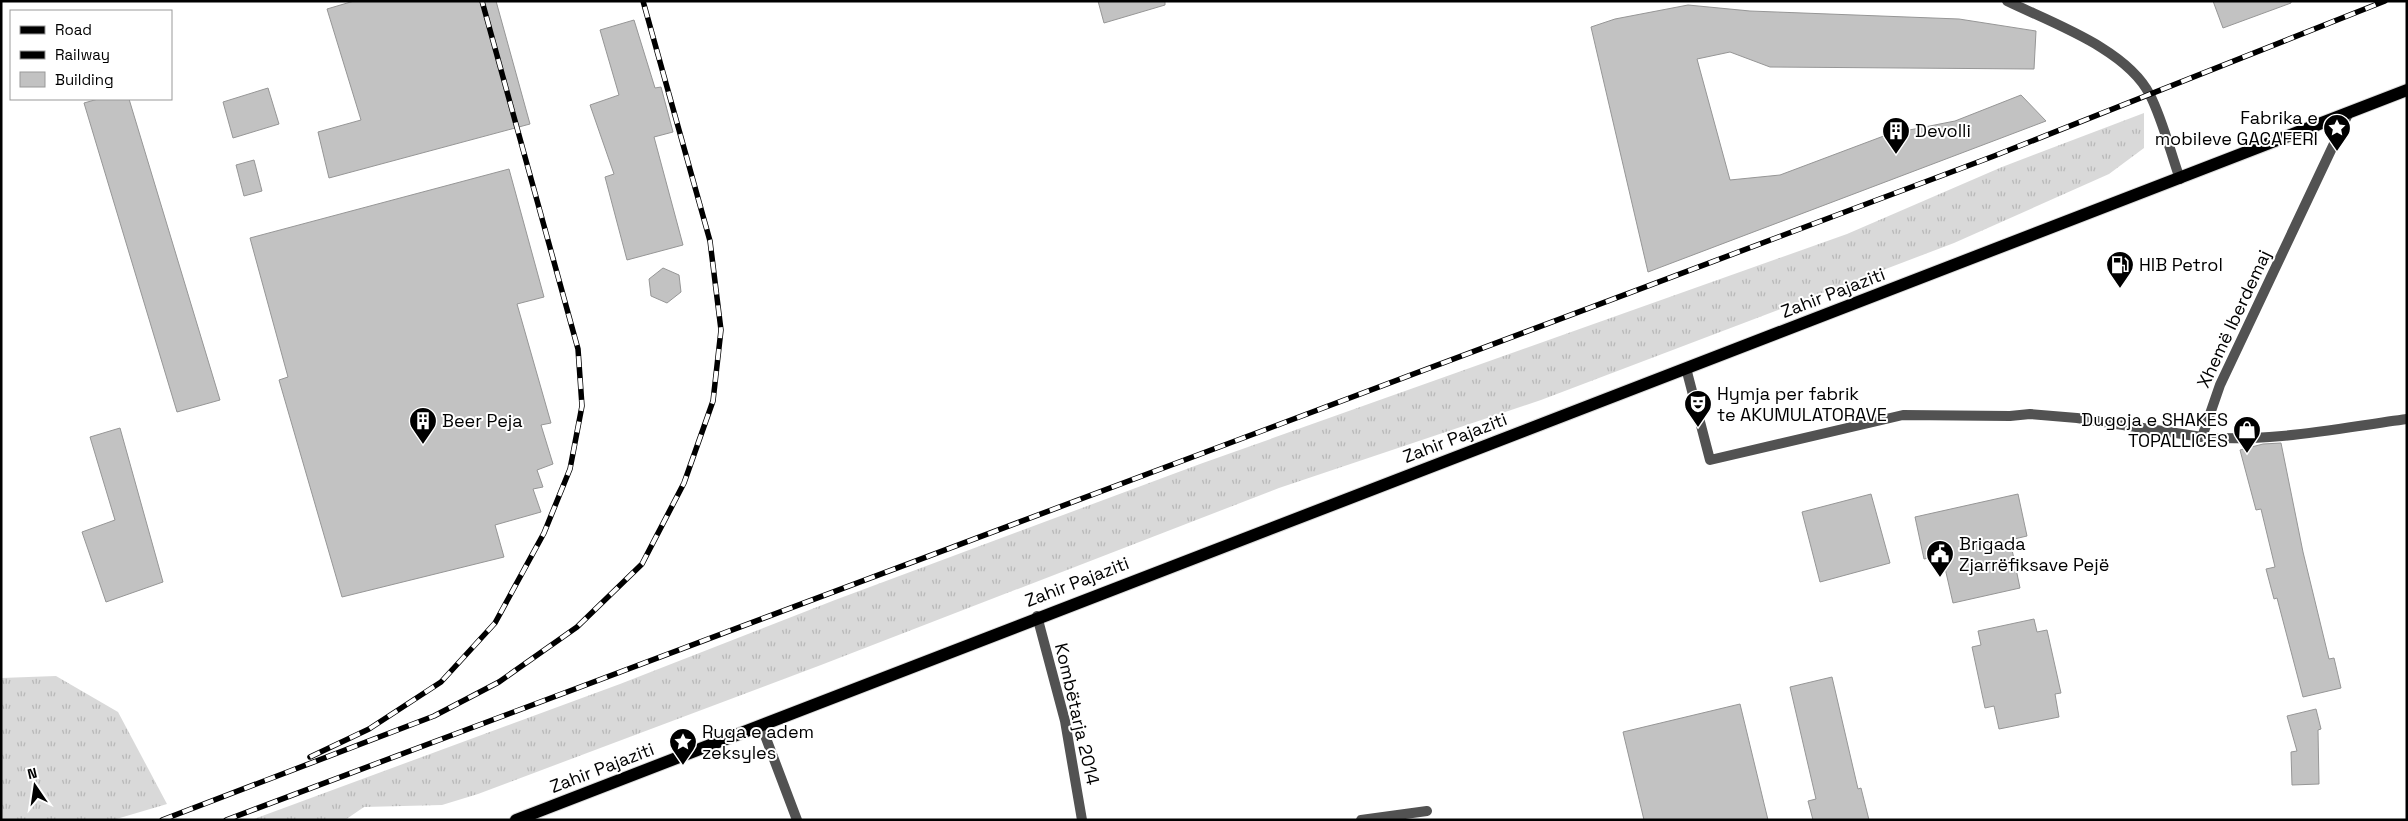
<svg xmlns="http://www.w3.org/2000/svg" width="2408" height="821" font-family="'Space Grotesk',sans-serif">
	<defs>
		<pattern id="grass-tufts" width="24" height="20" patternUnits="userSpaceOnUse" patternTransform="scale(1.25)"><rect width="24" height="20" fill="#d9d9d9"/><path d="M3 7l-1-3M5 7V3M7 7l1-3M15 17l-1-3M17 17v-4M19 17l1-3" fill="none" stroke="#b8b8b8"/></pattern>
	</defs>
	<rect width="100%" height="100%" fill="#fff"/>
	<g fill="url(#grass-tufts)">
		<path d="M2144,113V148L2109,174L1954,243L1541,400L1279,488L821,665L478,794L442,805L364,807L345,820H251L620,684L835,600L1200,464L1847,234L2002,167Z"/>
		<path d="M56,676L118,712L167,804L113,820H1V678Z"/>
	</g>
	<g fill="#c2c2c2" stroke="#969696">
		<path d="M354,1H496L530,124L329,178L318,132L361,120L327,9Z"/>
		<path d="M1098,1H1165V5L1104,23Z"/>
		<path d="M2213,1H2291V3L2223,28Z"/>
		<path d="M1688,5L1750,11L1959,19L2036,31L2034,69L1770,67L1730,52L1697,59L1730,180L1780,175L1889,134L1955,121L2021,95L2046,121L1648,272L1591,27L1615,19Z"/>
		<path d="M634,20L655,88L661,87L673,132L654,137L683,245L627,260L605,177L614,174L590,105L619,95L600,30Z"/>
		<path d="M268,88L279,124L233,138L223,102Z"/>
		<path d="M98,99H129L220,400L177,412L84,103Z"/>
		<path d="M254,160L262,191L244,196L236,165Z"/>
		<path d="M509,169L544,297L517,304L551,423L541,425L553,464L537,470L543,487L533,489L541,512L495,525L504,557L342,597L279,380L288,377L250,238Z"/>
		<path d="M663,268L679,275L681,292L667,303L651,296L649,279Z"/>
		<path d="M120,428L163,582L106,602L82,532L115,520L90,437Z"/>
		<path d="M2281,443L2303,552L2329,659L2334,658L2341,688L2303,697L2277,598L2274,599L2266,569L2275,567L2261,509L2256,510L2240,450L2263,444Z"/>
		<path d="M1871,494L1890,563L1820,582L1802,512Z"/>
		<path d="M2018,494L2027,536L2010,540L2020,588L1953,603L1942,555L1924,559L1915,517Z"/>
		<path d="M2034,619L2037,632L2047,630L2061,693L2055,694L2059,717L1999,729L1994,706L1985,708L1972,647L1981,645L1978,631Z"/>
		<path d="M1832,677L1858,789L1861,788L1869,820H1813L1808,801L1816,799L1790,687Z"/>
		<path d="M1740,704L1768,820H1644L1623,732Z"/>
		<path d="M2316,709L2321,729L2318,730L2319,784L2292,785L2291,752L2297,751L2287,716Z"/>
	</g>
	<g fill="none" stroke-linecap="round" stroke-linejoin="round">
		<defs>
			<path id="primary" d="M516,820C1146,575 1777,333 2407,90"/>
		</defs>
		<use href="#primary" stroke="#dbdbdb" stroke-width="14"/>
		<g stroke="#525252" stroke-width="10">
			<path d="M2007,1C2052,23 2127,49 2150,95C2163,121 2170,151 2180,179"/>
			<path d="M2349,112L2220,385L2202,437C2270,443 2339,428 2407,419"/>
			<path d="M1686,368L1710,460L1903,415L2010,416L2030,414L2077,418L2202,437"/>
			<path d="M1037,616L1065,721L1082,820"/>
			<path d="M761,725L797,820"/>
			<path d="M1361,820L1427,811"/>
		</g>
		<use href="#primary" stroke="#000" stroke-width="12"/>
		<defs>
			<g id="rail">
				<path d="M310,757L369,729L441,682L495,623L544,533L570,469L582,406L578,349L482,1"/>
				<path d="M162,820L434,716L499,682L577,627L642,564L684,483L713,401L721,330L710,241L643,1"/>
				<path d="M226,820L1994,156L2385,1"/>
			</g>
		</defs>
		<use href="#rail" stroke="#000" stroke-width="5.5"/>
		<use href="#rail" stroke="#fff" stroke-width="4" stroke-dasharray="11" stroke-linecap="butt"/>
	</g>
	<defs>
		<symbol id="sight-pin" viewBox="-11 -11 22 30"><path d="M0 17L-7.5 6A9.5 9.5 0 1 1 7.5 6Z" fill="#000" stroke="#fff"/><path d="M0-6L1.8-2.2L6-1.7L2.9 1.2L3.7 5.4L0 3.3L-3.7 5.4L-2.9 1.2L-6-1.7L-1.8-2.2Z" fill="#fff"/></symbol>
		<symbol id="building-pin" viewBox="-11 -11 22 30"><path d="M0 17L-7.5 6A9.5 9.5 0 1 1 7.5 6Z" fill="#000" stroke="#fff"/><path d="M-4-6H4V6H1V3H-1V6H-4ZM-2.5-4.3h1.7v1.8h-1.7ZM.8-4.3h1.7v1.8H.8ZM-2.5-1h1.7V.8h-1.7ZM.8-1h1.7V.8H.8Z" fill="#fff"/></symbol>
		<symbol id="fuel-pin" viewBox="-11 -11 22 30"><path d="M0 17L-7.5 6A9.5 9.5 0 1 1 7.5 6Z" fill="#000" stroke="#fff"/><path d="M-5.5-6h7V0h2V4h1.3V-2.5L3-4.5l.8-.8L6-3V5H2.5V1h-1V6h-7ZM-4.2-4.7v3.2H.2V-4.7Z" fill="#fff"/></symbol>
		<symbol id="theatre-pin" viewBox="-11 -11 22 30"><path d="M0 17L-7.5 6A9.5 9.5 0 1 1 7.5 6Z" fill="#000" stroke="#fff"/><path d="M-5-5.5Q0-4 5-5.5V0Q5 5 0 6Q-5 5-5 0ZM-3.3-2.5H-1v1.5H-3.3ZM1-2.5H3.3v1.5H1ZM-2.8 1Q0 5.5 2.8 1Z" fill="#fff"/></symbol>
		<symbol id="shop-pin" viewBox="-11 -11 22 30"><path d="M0 17L-7.5 6A9.5 9.5 0 1 1 7.5 6Z" fill="#000" stroke="#fff"/><path d="M-5-2.5h2.3a2.7 3.5 0 0 1 5.4 0H5L5.5 6h-11ZM-1.5-2.5h3a1.5 2.3 0 0 0-3 0Z" fill="#fff"/></symbol>
		<symbol id="civic-pin" viewBox="-11 -11 22 30"><path d="M0 17L-7.5 6A9.5 9.5 0 1 1 7.5 6Z" fill="#000" stroke="#fff"/><path d="M-.6-6.5H3V-4.5H.6V-3L4-1V1h2V6H-6V1h2V-1L-.6-3ZM-1.2 2.5V6h2.4V2.5Z" fill="#fff"/></symbol>
	</defs>
	<g fill-rule="evenodd">
		<use href="#sight-pin" x="2321" y="112" width="32" height="43"/>
		<use href="#building-pin" x="1880" y="115" width="32" height="43"/>
		<use href="#fuel-pin" x="2104" y="249" width="32" height="43"/>
		<use href="#theatre-pin" x="1682" y="388" width="32" height="43"/>
		<use href="#building-pin" x="407" y="405" width="32" height="43"/>
		<use href="#shop-pin" x="2231" y="414" width="32" height="43"/>
		<use href="#civic-pin" x="1924" y="538" width="32" height="43"/>
		<use href="#sight-pin" x="667" y="726" width="32" height="43"/>
	</g>
	<g text-anchor="middle" stroke-width="4" stroke-linejoin="round" paint-order="stroke">
		<g font-size="18" fill="#000" stroke="#fff" text-anchor="start">
			<text x="2318" y="124" text-anchor="end">Fabrika e<tspan x="2318" dy="21">mobileve GACAFERI</tspan></text>
			<text x="1915" y="137">Devolli</text>
			<text x="2139" y="271">HIB Petrol</text>
			<text x="1717" y="400">Hymja per fabrik<tspan x="1717" dy="21">te AKUMULATORAVE</tspan></text>
			<text x="2228" y="426" text-anchor="end">Dugoja e SHAKES<tspan x="2228" dy="21">TOPALLICES</tspan></text>
			<text x="442" y="427">Beer Peja</text>
			<text x="1959" y="550">Brigada<tspan x="1959" dy="21">Zjarrëfiksave Pejë</tspan></text>
			<text x="702" y="738">Ruga e adem<tspan x="702" dy="21">zeksyles</tspan></text>
		</g>
		<g font-size="18" fill="#000" stroke="#fff">
			<text transform="translate(1833 293) rotate(-21)" y="6">Zahir Pajaziti</text>
			<text transform="translate(2234 319) rotate(-65)" y="6">Xhemë Iberdemaj</text>
			<text transform="translate(1455 438) rotate(-21)" y="6">Zahir Pajaziti</text>
			<text transform="translate(1077 582) rotate(-21)" y="6">Zahir Pajaziti</text>
			<text transform="translate(1077 714) rotate(77)" y="6">Kombëtarja 2014</text>
			<text transform="translate(602 768) rotate(-21)" y="6">Zahir Pajaziti</text>
		</g>
	</g>
	<rect width="2408" height="821" fill="none" stroke="#000000" stroke-width="5"/>
	<rect x="10" y="10" width="162" height="90" fill="#ffffff" stroke="#999999"/>
	<rect x="20" y="26" width="25" height="8" fill="#000000" stroke="#999999"/>
	<text x="55" y="35" font-size="15" fill="#000000">Road</text>
	<rect x="20" y="51" width="25" height="8" fill="#000000" stroke="#999999"/>
	<text x="55" y="60" font-size="15" fill="#000000">Railway</text>
	<rect x="20" y="72" width="25" height="15" fill="#c2c2c2" stroke="#999999"/>
	<text x="55" y="85" font-size="15" fill="#000000">Building</text>
	<g transform="translate(35 786) rotate(347)" stroke="#ffffff" stroke-width="4" paint-order="stroke">
	<path d="M0-4L9 19L0 12L-9 19Z" fill="#000000"/>
	<text y="-8" font-size="14" font-weight="bold" text-anchor="middle" fill="#000000">N</text>
	</g>
</svg>
